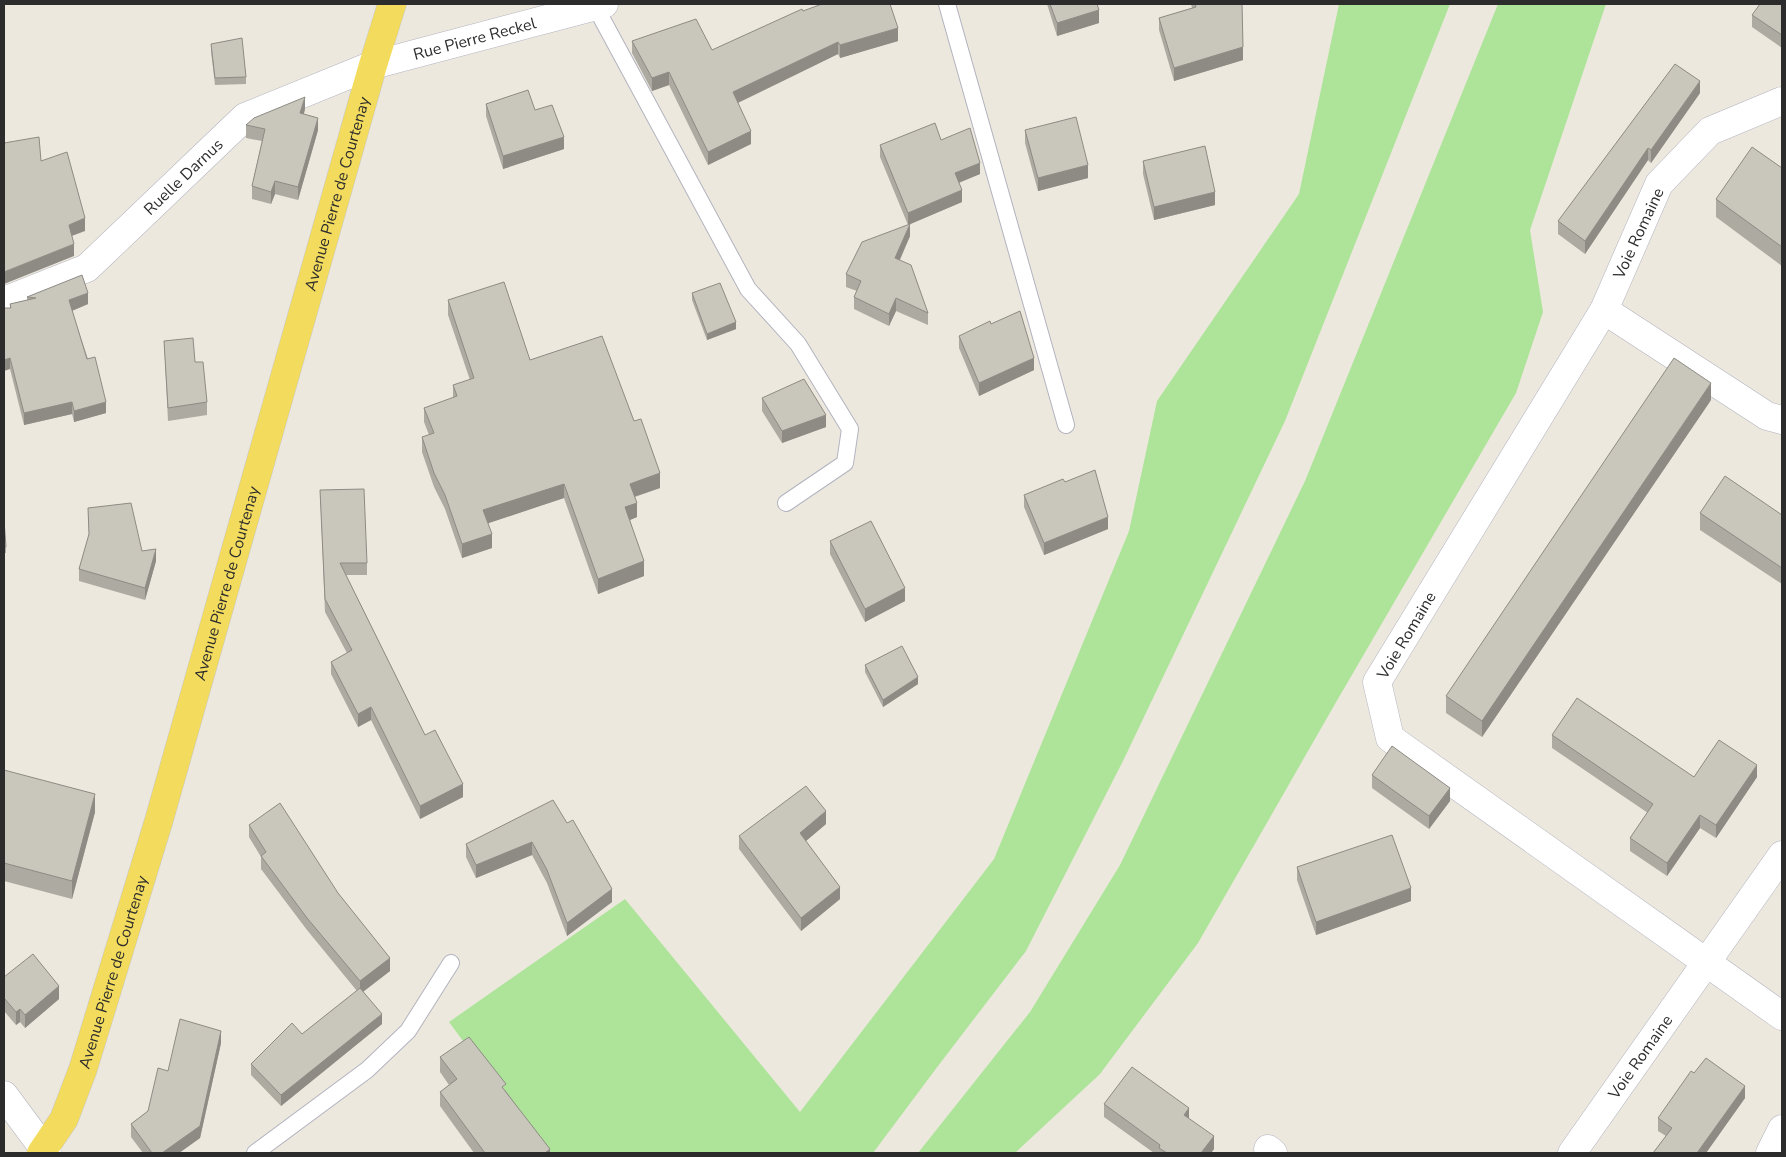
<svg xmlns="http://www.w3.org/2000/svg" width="1786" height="1157" font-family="'Nunito Sans',sans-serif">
	<rect width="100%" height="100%" fill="#ede8de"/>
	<g fill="#ade49a">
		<path d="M1339,4H1450L1285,421L1124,759L1026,951L938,1066L873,1153H546L449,1022L625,899L800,1112L994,859L1129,531L1157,401L1299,194Z"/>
		<path d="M1498,4H1606L1530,230L1543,312L1516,393L1335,704L1198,943L1100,1074L1015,1153H918L1030,1012L1120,865L1305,481Z"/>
	</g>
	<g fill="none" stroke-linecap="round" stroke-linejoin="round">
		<defs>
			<g id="service">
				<path d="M947,4L1066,425"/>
				<path d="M595,6L748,289L798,344L850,429L845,463L786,503"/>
				<path d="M255,1153L367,1070L408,1031L451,963"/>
			</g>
			<g id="minor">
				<path d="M1782,101L1710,131L1659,184L1604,310L1767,416L1782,420"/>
				<path id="s1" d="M4,301L87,268L245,117L373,65L604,4"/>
				<path d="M1604,310L1377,682L1390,738L1782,1016"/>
				<path d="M4,1095L47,1153"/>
				<path d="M1268,1149L1273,1153"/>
				<path id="s2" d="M1572,1153L1782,855"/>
				<path d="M1770,1153L1782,1129"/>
			</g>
			<g id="primary">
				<path id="s3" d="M41,1153L64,1119L83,1069L159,820L373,65L392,4"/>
			</g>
		</defs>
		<use href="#service" stroke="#b2b3bf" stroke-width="18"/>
		<use href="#minor" stroke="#b2b3bf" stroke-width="29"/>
		<use href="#primary" stroke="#c8c8c8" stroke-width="29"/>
		<use href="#service" stroke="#fff" stroke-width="16"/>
		<use href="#minor" stroke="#fff" stroke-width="28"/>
		<use href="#primary" stroke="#f3dc5d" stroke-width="28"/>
	</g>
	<g fill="#adaaa2">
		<path d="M1047,4H1097L1099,23L1057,36Z"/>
		<path d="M1191,4H1242L1243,60L1174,81L1159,30V18L1192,8Z"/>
		<path d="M1782,4V48L1752,27V15Z"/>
		<path d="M803,11L898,41L840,58L838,54L738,103L751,144L708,165L669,85L652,91L632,53V41L712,50Z"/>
		<path d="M211,44L246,77V84L215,85L211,51Z"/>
		<path d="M1700,93L1651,163L1648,160L1585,254L1558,234V221Z"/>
		<path d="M486,104L535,110L564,149L503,169L486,116Z"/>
		<path d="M305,109L304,114L318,130L298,200L275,194L271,204L252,199V186L262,141L246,138V125Z"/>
		<path d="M1025,130L1088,178L1038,191L1025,143Z"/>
		<path d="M941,140L980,174L959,183L962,202L908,225L910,236L900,260L928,313V325L896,311L889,326L854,309V297L857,291L846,287V274L908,225L880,157V145Z"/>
		<path d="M1143,161L1215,205L1154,220L1143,174Z"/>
		<path d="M1782,168V266L1716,217V199Z"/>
		<path d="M692,293L736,329L707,340L692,300Z"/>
		<path d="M27,297L88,304L72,311L106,413L74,422L72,414L24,425L10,369V304L27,300Z"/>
		<path d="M448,300L530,360L660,488L635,497L637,517L630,520L644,576L598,594L564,498L488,523L492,548L462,558L445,509L434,487L422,452V437L429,435L424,422V408L453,398V385L470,380L448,315Z"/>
		<path d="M991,324L1034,370L979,396L959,348V336Z"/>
		<path d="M164,341L195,362L207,402V415L168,421Z"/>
		<path d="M762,398L826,427L782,443L762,411Z"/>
		<path d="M1711,400L1482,737L1446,713V696Z"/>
		<path d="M320,490L367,563V575H346L425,735L463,797L420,819L371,720L358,727L331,674V662L347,653L325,612Z"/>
		<path d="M1024,495L1108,529L1044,555L1024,507Z"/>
		<path d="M88,508L142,551L156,561L145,600L79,581V569L89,536Z"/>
		<path d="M1700,513L1782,515V584L1700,530Z"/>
		<path d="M4,520L6,547V553H4Z"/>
		<path d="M830,541L905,601L865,622L830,554Z"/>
		<path d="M865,665L918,684L883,707L865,672Z"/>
		<path d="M1552,735L1694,777H1757L1716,838L1700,828L1667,876L1630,851V838L1648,813L1552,748Z"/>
		<path d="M4,770L95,812L72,899L4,881Z"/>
		<path d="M1372,775L1450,801L1429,829L1372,788Z"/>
		<path d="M567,823L612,902L567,936L547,883L532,855L476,878L466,857V844Z"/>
		<path d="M826,824L806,841L840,899L801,931L739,849V836Z"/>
		<path d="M249,825L338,893L390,971L363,992L382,1024L281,1106L251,1075V1064L302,1034L357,991L307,930L261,869V857L249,837Z"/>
		<path d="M1297,867L1411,901L1316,935L1297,880Z"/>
		<path d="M4,977L59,999L25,1028L20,1022L16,1025L4,1011Z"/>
		<path d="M221,1043L200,1138L179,1153H143L131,1137V1124L148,1111Z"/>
		<path d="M440,1057L506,1091L550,1153H474L440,1106V1092L449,1085L440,1072Z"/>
		<path d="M1694,1073L1745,1098L1706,1153H1653L1666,1136L1658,1131V1118Z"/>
		<path d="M1104,1104L1189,1119L1214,1149L1211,1153H1154L1104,1117Z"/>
	</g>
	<g fill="#8d8b84">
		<path d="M1099,10V23L1057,36V23Z"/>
		<path d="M898,28V41L840,58V45Z"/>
		<path d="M838,42V54L733,105V92Z"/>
		<path d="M1243,47V60L1174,81V68Z"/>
		<path d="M669,72V85L652,91V78Z"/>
		<path d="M1700,81V93L1651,163V150Z"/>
		<path d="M305,97V109L300,126V113Z"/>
		<path d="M318,118V130L298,200V187Z"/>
		<path d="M751,131V144L708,165V152Z"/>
		<path d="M564,137V149L503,169V156Z"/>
		<path d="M1648,148V160L1585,254V241Z"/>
		<path d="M980,163V174L955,184V173Z"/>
		<path d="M1088,165V178L1038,191V178Z"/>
		<path d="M275,181V194L271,204V192Z"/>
		<path d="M962,190V202L908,225V213Z"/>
		<path d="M1215,192V205L1154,220V207Z"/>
		<path d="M85,218V231L69,237V225Z"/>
		<path d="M910,224V236L895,270V258Z"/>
		<path d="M74,244V256L4,284V272Z"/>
		<path d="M88,293V304L69,312V300Z"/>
		<path d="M896,298V311L889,326V314Z"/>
		<path d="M736,322V329L707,340V334Z"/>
		<path d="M10,358V369L4,371V360Z"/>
		<path d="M1034,358V370L979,396V383Z"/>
		<path d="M1711,383V400L1482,737V721Z"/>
		<path d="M72,402V414L24,425V413Z"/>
		<path d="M106,402V413L74,422V411Z"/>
		<path d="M826,415V427L782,443V431Z"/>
		<path d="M660,473V488L630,498V484Z"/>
		<path d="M564,484V498L483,525V510Z"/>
		<path d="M637,503V517L625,522V507Z"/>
		<path d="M1108,517V529L1044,555V543Z"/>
		<path d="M492,534V548L462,558V544Z"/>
		<path d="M156,549V561L145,600V588Z"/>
		<path d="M644,561V576L598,594V579Z"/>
		<path d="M905,588V601L865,622V609Z"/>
		<path d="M918,677V684L883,707V700Z"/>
		<path d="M371,707V720L358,727V714Z"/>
		<path d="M1757,765V777L1716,838V825Z"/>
		<path d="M463,784V797L420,819V806Z"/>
		<path d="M1450,788V801L1429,829V816Z"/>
		<path d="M95,794V812L72,899V881Z"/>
		<path d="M826,811V824L800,846V833Z"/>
		<path d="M1700,815V828L1667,876V863Z"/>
		<path d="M532,842V855L476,878V865Z"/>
		<path d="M840,887V899L801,931V918Z"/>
		<path d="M1411,888V901L1316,935V922Z"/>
		<path d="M612,889V902L567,936V923Z"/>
		<path d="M390,958V971L360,994V981Z"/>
		<path d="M59,986V999L25,1028V1015Z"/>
		<path d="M20,1009V1022L16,1025V1012Z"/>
		<path d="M382,1014V1024L281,1106V1095Z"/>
		<path d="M221,1031V1043L200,1138L179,1153H162Z"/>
		<path d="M1745,1086V1098L1706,1153H1697Z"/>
		<path d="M1189,1108V1121L1184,1115Z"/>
		<path d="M1214,1136V1149L1211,1153H1201Z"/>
		<path d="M550,1149V1153H545Z"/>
	</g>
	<g fill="#c9c6bc" stroke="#8d8b84">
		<path d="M822,4H890L898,28L840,45L838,42L733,92L751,131L708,152L669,72L652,78L632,41L696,19L712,50L802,9L803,11Z"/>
		<path d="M1050,4H1097L1099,10L1057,23Z"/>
		<path d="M1195,4H1242L1243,47L1174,68L1159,18L1196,7Z"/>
		<path d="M1760,4H1782V35L1752,15Z"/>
		<path d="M242,38L246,77L215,78L211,44Z"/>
		<path d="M1675,64L1700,81L1651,150L1648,148L1585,241L1558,221Z"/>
		<path d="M528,90L535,110L552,105L564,137L503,156L486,104Z"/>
		<path d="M305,97L300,113L318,118L298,187L275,181L271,192L252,186L265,129L246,125L254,118Z"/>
		<path d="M1076,117L1088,165L1038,178L1025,130Z"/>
		<path d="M935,123L941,140L970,128L980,163L955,173L962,190L908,213L880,145Z"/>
		<path d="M39,137L41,161L67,152L85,218L69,225L74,244L4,272V143Z"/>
		<path d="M1205,146L1215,192L1154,207L1143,161Z"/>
		<path d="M1752,147L1782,168V247L1716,199Z"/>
		<path d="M910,224L895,258L911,265L928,313L896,298L889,314L854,297L861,281L846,274L862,242Z"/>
		<path d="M82,275L88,293L69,300L87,359L95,357L106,402L74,411L72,402L24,413L10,358L4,360V308H11L10,304L36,298L27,297Z"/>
		<path d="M504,282L530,360L602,336L634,421L641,419L660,473L630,484L637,503L625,507L644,561L598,579L564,484L483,510L492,534L462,544L445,495L434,473L422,437L434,433L424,408L457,396L453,385L474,378L448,300Z"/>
		<path d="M720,283L736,322L707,334L692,293Z"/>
		<path d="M1020,311L1034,358L979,383L959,336L990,321L991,324Z"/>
		<path d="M193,338L195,362H203L207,402L168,408L164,341Z"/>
		<path d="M1674,358L1711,383L1482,721L1446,696Z"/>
		<path d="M804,379L826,415L782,431L762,398Z"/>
		<path d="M1095,470L1108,517L1044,543L1024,495L1063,479L1065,482Z"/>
		<path d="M1725,476L1782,515V568L1700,513Z"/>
		<path d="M364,489L367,563H340L425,735L435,730L463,784L420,806L371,707L358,714L331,662L352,650L325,599L320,490Z"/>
		<path d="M131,503L142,551L156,549L145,588L79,569L89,534L88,508Z"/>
		<path d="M4,520L6,547H4Z"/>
		<path d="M871,521L905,588L865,609L830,541Z"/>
		<path d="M902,646L918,677L883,700L865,665Z"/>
		<path d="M1577,698L1694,777L1719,740L1757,765L1716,825L1700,815L1667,863L1630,838L1653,804L1552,735Z"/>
		<path d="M1392,746L1450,788L1429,816L1372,775Z"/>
		<path d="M4,770L95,794L72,881L4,863Z"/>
		<path d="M806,786L826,811L800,833L840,887L801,918L739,836Z"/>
		<path d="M553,800L567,823L573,820L612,889L567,923L547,870L532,842L476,865L466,844Z"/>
		<path d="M280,803L338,893L390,958L360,981L307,918L261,856L266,852L249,825Z"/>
		<path d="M1392,835L1411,888L1316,922L1297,867Z"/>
		<path d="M33,954L59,986L25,1015L20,1009L16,1012L4,998V977Z"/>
		<path d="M360,988L382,1014L281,1095L251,1064L292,1023L302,1034Z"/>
		<path d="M180,1019L221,1031L200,1126L162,1153H152L131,1124L148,1111L158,1068L168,1071Z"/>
		<path d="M469,1037L506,1084L502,1087L550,1149L545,1153H485L440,1092L457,1079L440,1057Z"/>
		<path d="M1706,1058L1745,1086L1697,1153H1653L1672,1128L1658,1118L1691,1071L1694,1073Z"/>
		<path d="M1132,1067L1189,1108L1184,1115L1214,1136L1201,1153H1167L1159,1148L1160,1145L1104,1104Z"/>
	</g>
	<g text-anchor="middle" stroke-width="4.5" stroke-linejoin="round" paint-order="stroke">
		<g font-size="16" fill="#2c2c2c" stroke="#fff">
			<text dy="6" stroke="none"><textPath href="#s1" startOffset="551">Rue Pierre Reckel</textPath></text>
			<text dy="6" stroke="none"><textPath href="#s1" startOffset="222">Ruelle Darnus</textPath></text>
			<text dy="6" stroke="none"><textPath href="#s3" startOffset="1006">Avenue Pierre de Courtenay</textPath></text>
			<text transform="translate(1638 233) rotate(-65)" y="6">Voie Romaine</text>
			<text dy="6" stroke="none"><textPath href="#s3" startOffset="601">Avenue Pierre de Courtenay</textPath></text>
			<text transform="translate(1406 635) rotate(-59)" y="6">Voie Romaine</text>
			<text dy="6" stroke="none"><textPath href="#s3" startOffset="196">Avenue Pierre de Courtenay</textPath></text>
			<text dy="6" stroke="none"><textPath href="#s2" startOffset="118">Voie Romaine</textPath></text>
		</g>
	</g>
	<rect width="1786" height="1157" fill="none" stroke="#2c2c2c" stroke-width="10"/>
</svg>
